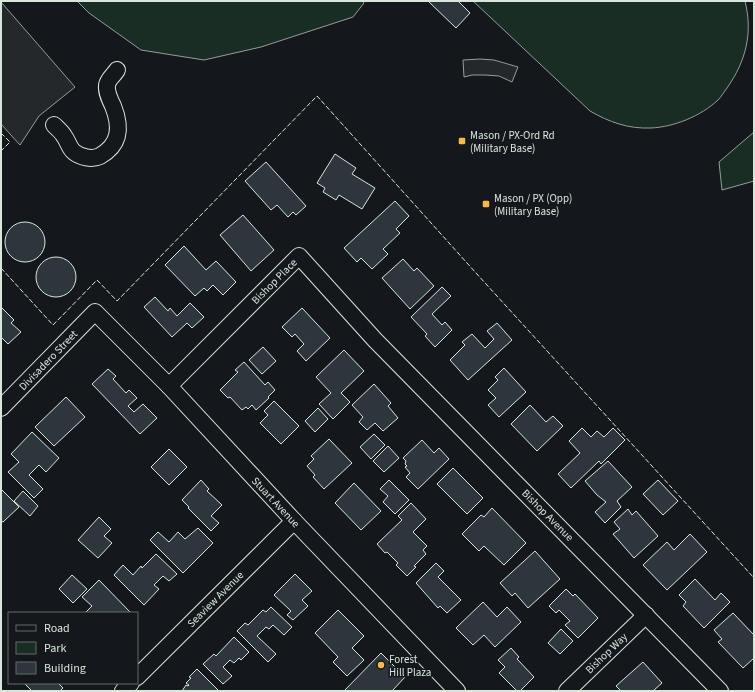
<svg xmlns="http://www.w3.org/2000/svg" width="755" height="692" font-family="'Source Sans 3',sans-serif">
	<rect width="100%" height="100%" fill="#14181c"/>
	<g fill="#1a2d24" stroke="#939e99">
		<path d="M77,1H362L364,3L353,17L261,47L204,60L141,50L89,13Z"/>
		<path d="M473,1H745C753,33 746,61 727,88C724,92 721,97 718,100C701,116 674,127 651,128C628,129 609,122 590,111Z"/>
		<path d="M754,132V181L722,190L719,162Z"/>
	</g>
	<g fill="#24282b" stroke="#939e99">
		<path d="M1,2L75,87L39,116L20,145L1,124Z"/>
		<path d="M480,59L494,60L518,67L512,82L499,76L485,75H472L464,77L463,60Z"/>
	</g>
	<g fill="#2c363c" stroke="#d8e6dc">
		<path d="M428,1H458L470,13L456,28Z"/>
		<path d="M335,154L356,168L352,174L375,188L362,209L339,195L336,200L323,192L325,188L317,183Z"/>
		<path d="M266,162L306,206L296,215L293,212L288,217L277,205L271,210L245,181Z"/>
		<path d="M395,201L409,216L396,229L400,233L383,249L388,254L372,269L361,258L357,262L344,248Z"/>
		<path d="M243,215L274,250L251,271L220,235Z"/>
		<circle cx="25" cy="242" r="20"/>
		<path d="M184,246L206,270L216,261L236,282L223,295L213,285L207,291L204,288L195,296L165,265Z"/>
		<circle cx="56" cy="277" r="20"/>
		<path d="M403,259L414,271L417,268L434,286L410,309L382,278Z"/>
		<path d="M442,287L451,296L432,314L442,325L445,322L452,330L435,347L425,336L427,334L411,317Z"/>
		<path d="M155,297L168,311L170,308L177,316L190,303L204,317L192,328L187,323L172,337L144,307Z"/>
		<path d="M1,307L14,320L11,323L21,332L8,344L1,337Z"/>
		<path d="M302,308L330,338L306,361L297,351L304,344L295,334L292,337L282,327Z"/>
		<path d="M497,323L512,340L468,380L450,360L465,345L462,342L472,334L485,348L494,339L487,331Z"/>
		<path d="M263,347L276,361L262,374L249,360Z"/>
		<path d="M344,350L364,371L341,393L350,402L333,419L319,404L331,393L316,377Z"/>
		<path d="M244,362L265,385L268,382L275,390L268,397L269,398L256,410L252,405L248,409L246,407L242,410L230,397L228,398L220,390L238,372L235,370Z"/>
		<path d="M504,368L526,392L499,417L488,405L496,398L488,390L498,380L495,377Z"/>
		<path d="M108,369L116,376L113,379L126,393L129,390L137,398L128,406L134,412L143,404L157,418L140,434L92,384Z"/>
		<path d="M374,384L391,403L388,406L398,418L383,431L375,423L367,430L359,422L363,417L352,405Z"/>
		<path d="M66,397L85,417L54,446L35,427Z"/>
		<path d="M274,401L299,426L281,444L260,423L268,415L264,411Z"/>
		<path d="M530,405L546,422L553,416L563,426L537,451L511,424Z"/>
		<path d="M318,408L328,419L315,432L305,421Z"/>
		<path d="M582,428L591,437L597,431L604,437L613,428L625,440L601,464L599,461L571,488L558,474L580,453L569,441Z"/>
		<path d="M32,432L59,458L46,472L39,465L29,475L43,489L34,498L8,472L19,462L11,454Z"/>
		<path d="M374,434L385,445L371,459L360,447Z"/>
		<path d="M329,439L352,463L324,489L313,477L315,475L307,466L314,459L311,456Z"/>
		<path d="M422,440L434,453L439,448L449,459L418,489L406,477L410,473L405,467L407,466L405,464L406,461L403,458Z"/>
		<path d="M388,446L399,458L384,472L373,461Z"/>
		<path d="M169,449L187,467L169,485L151,467Z"/>
		<path d="M608,461L632,487L617,501L621,507L605,523L595,512L606,502L597,495L585,481Z"/>
		<path d="M453,468L483,498L467,514L437,484Z"/>
		<path d="M201,480L209,489L207,491L222,505L211,516L219,523L211,531L188,508L189,507L182,500Z"/>
		<path d="M389,480L409,500L395,514L383,502L388,496L380,489Z"/>
		<path d="M658,480L678,501L663,515L643,494Z"/>
		<path d="M354,483L381,511L361,530L335,503Z"/>
		<path d="M1,489L19,507L3,522L1,521Z"/>
		<path d="M23,491L38,506L30,516L14,501Z"/>
		<path d="M411,503L426,519L413,532L427,546L423,550L426,554L414,566L416,567L407,576L396,565L398,563L387,552L385,553L377,544L402,520L398,516Z"/>
		<path d="M492,508L526,543L504,565L484,546L479,551L462,534L481,515L484,517Z"/>
		<path d="M628,509L632,515L636,511L658,536L634,558L613,534L620,529L614,522Z"/>
		<path d="M99,517L111,529L104,536L112,543L98,558L78,540Z"/>
		<path d="M198,528L213,543L183,573L150,540L158,532L169,542L178,532L185,539Z"/>
		<path d="M690,534L707,552L667,590L643,565L667,542L674,550Z"/>
		<path d="M535,551L560,579L528,608L515,593L512,596L500,583Z"/>
		<path d="M156,554L177,574L169,581L163,576L154,585L159,589L144,605L114,575L123,565L133,575L141,566L142,568Z"/>
		<path d="M436,563L444,571L438,577L461,600L447,613L440,606L438,608L416,583Z"/>
		<path d="M295,574L312,591L302,600L308,606L293,620L287,615L291,611L274,595Z"/>
		<path d="M72,575L87,589L73,603L59,589Z"/>
		<path d="M695,579L715,600L721,593L730,602L704,628L683,606L686,602L679,595Z"/>
		<path d="M99,580L131,613H85L92,606L82,597Z"/>
		<path d="M566,589L573,596L575,594L598,618L578,638L565,625L570,621L559,610L556,613L549,606Z"/>
		<path d="M483,602L497,617L507,607L521,622L495,647L484,635L473,645L456,628Z"/>
		<path d="M271,607L292,627L284,635L273,625L269,629L266,627L257,636L276,654L268,662L237,631L245,623L248,625L263,610L266,612Z"/>
		<path d="M338,610L364,636L352,648L364,660L347,676L333,662L338,657L315,633Z"/>
		<path d="M733,613L754,635V658L743,668L718,642L722,639L714,630Z"/>
		<path d="M561,629L573,641L560,654L548,643Z"/>
		<path d="M234,637L249,652L241,660L239,658L234,663L230,660L223,667L232,676L223,684L203,664L214,654L216,656Z"/>
		<path d="M511,648L519,657L517,659L534,677L520,691H517L499,673L505,667L498,660Z"/>
		<path d="M381,653L405,677L392,691H344Z"/>
		<path d="M643,662L662,683L653,691H621L616,686Z"/>
		<path d="M197,669L219,691H182L186,685L188,686L189,685L186,683L191,678L189,677Z"/>
		<path d="M26,683H58L63,688L60,691H32L25,684Z"/>
	</g>
	<g fill="none" stroke-linecap="round" stroke-linejoin="round">
		<defs>
			<g id="street">
				<path d="M54,125C57,128 62,132 64,136C68,141 69,148 74,152C80,157 92,160 100,156C121,144 121,126 113,106C110,100 106,92 107,85C108,79 114,75 117,70"/>
				<path d="M169,386L299,256L375,340L720,691"/>
				<path d="M1,408L95,312L169,386L294,521L457,691"/>
				<path d="M137,677L294,521"/>
				<path d="M123,691L131,683"/>
				<path d="M567,691L646,615"/>
			</g>
		</defs>
		<use href="#street" stroke="#d8e6dc" stroke-width="18"/>
		<use href="#street" stroke="#14181c" stroke-width="16"/>
		<g stroke="#d8e6dc" stroke-width="1" stroke-dasharray="5 2" stroke-linecap="butt">
			<path d="M1,133L10,142L1,151"/>
			<path d="M1,268L53,325L97,280L117,301L317,96L476,273L754,578"/>
		</g>
	</g>
	<g fill="#ffb74d" stroke="#14181c" stroke-width="1.5">
		<rect x="458" y="137" width="8" height="8" rx="2"/>
		<rect x="482" y="200" width="8" height="8" rx="2"/>
		<circle cx="381" cy="665" r="4"/>
	</g>
	<g text-anchor="middle" stroke-width="3" stroke-linejoin="round" paint-order="stroke">
		<g font-size="11" fill="#d8e6dc" stroke="#14181c" text-anchor="start">
			<text x="470" y="139">Mason / PX-Ord Rd<tspan x="470" dy="13">(Military Base)</tspan></text>
			<text x="494" y="202">Mason / PX (Opp)<tspan x="494" dy="13">(Military Base)</tspan></text>
			<text x="389" y="663">Forest<tspan x="389" dy="13">Hill Plaza</tspan></text>
		</g>
		<g font-size="11" fill="#d8e6dc" stroke="#14181c">
			<text transform="translate(274 281) rotate(-45)" y="4">Bishop Place</text>
			<text transform="translate(48 360) rotate(-46)" y="4">Divisadero Street</text>
			<text transform="translate(276 502) rotate(47)" y="4">Stuart Avenue</text>
			<text transform="translate(548 515) rotate(45)" y="4">Bishop Avenue</text>
			<text transform="translate(215 599) rotate(-45)" y="4">Seaview Avenue</text>
			<text transform="translate(606 653) rotate(-44)" y="4">Bishop Way</text>
		</g>
	</g>
	<rect width="755" height="692" fill="none" stroke="#d8e6dc" stroke-width="4"/>
	<rect x="8" y="612" width="130" height="72" fill="#14181c" stroke="#626a69"/>
	<rect x="16" y="625" width="20" height="6" fill="#14181c" stroke="#626a69"/>
	<text x="44" y="632" font-size="12" fill="#d8e6dc">Road</text>
	<rect x="16" y="642" width="20" height="12" fill="#1a2d24" stroke="#626a69"/>
	<text x="44" y="652" font-size="12" fill="#d8e6dc">Park</text>
	<rect x="16" y="662" width="20" height="12" fill="#2c363c" stroke="#626a69"/>
	<text x="44" y="672" font-size="12" fill="#d8e6dc">Building</text>
</svg>
